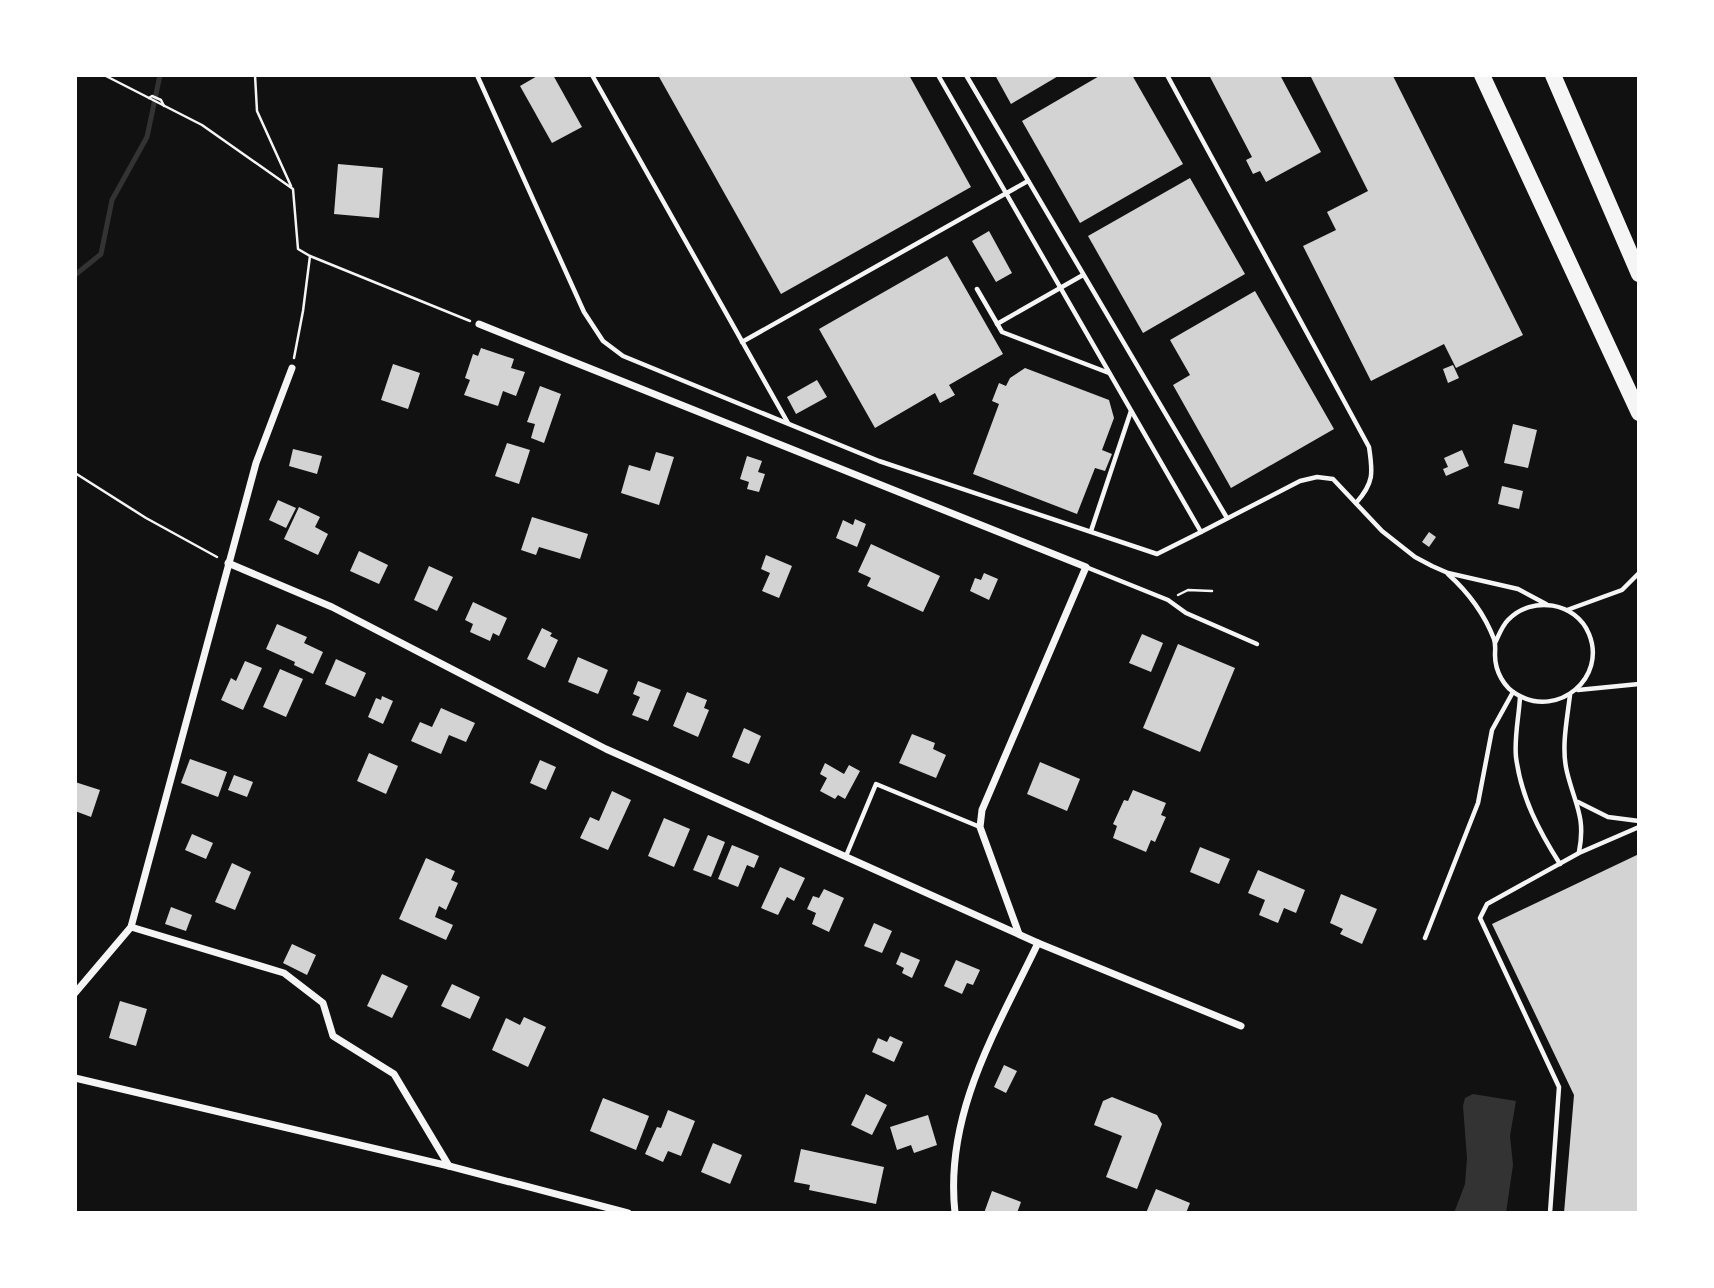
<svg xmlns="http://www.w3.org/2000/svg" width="1714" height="1288" font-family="'Roboto Condensed',sans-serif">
	<rect width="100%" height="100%" fill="#111"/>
	<path fill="#333" d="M1473,1094L1516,1101L1510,1136L1513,1165L1506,1213H1454L1465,1184L1467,1158L1463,1106L1465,1098Z"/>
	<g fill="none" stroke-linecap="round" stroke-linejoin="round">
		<path stroke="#333" stroke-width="5" d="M75,275L101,254L112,200L147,137L160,75"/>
	</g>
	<g fill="#d3d3d3">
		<path d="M539,75H553L582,127L552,143L520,86Z"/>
		<path d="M658,75H909L971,187L781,294Z"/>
		<path d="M995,75H1060L1011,104Z"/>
		<path d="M1101,75H1132L1183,164L1080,223L1022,121Z"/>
		<path d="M1209,75H1280L1321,152L1266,182L1260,171L1253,174L1246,160L1252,157Z"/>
		<path d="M1310,75L1393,76L1523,335L1456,368L1444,344L1371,381L1303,246L1336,230L1327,212L1368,191Z"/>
		<path d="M338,164L383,168L379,218L334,214Z"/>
		<path d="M1190,178L1245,274L1143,333L1088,236Z"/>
		<path d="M989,231L1012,273L996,282L972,241Z"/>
		<path d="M947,256L1003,354L949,385L955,395L940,403L935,393L875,428L819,329Z"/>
		<path d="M1255,291L1334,429L1231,488L1173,385L1190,375L1170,340Z"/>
		<path d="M481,348L514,359L511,368L525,372L516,396L503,391L498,406L464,395L470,380L465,378L473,354L478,356Z"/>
		<path d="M393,364L420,373L408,409L381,400Z"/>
		<path d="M1453,365L1459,378L1448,383L1443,369Z"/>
		<path d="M1025,368L1109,400L1114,418L1102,450L1112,454L1105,471L1095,468L1077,514L973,474L999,404L992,401L999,383L1006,386L1010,378Z"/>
		<path d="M817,380L827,397L796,414L787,397Z"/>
		<path d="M540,386L561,394L544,443L531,438L535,424L527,422Z"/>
		<path d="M1513,424L1537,430L1528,468L1504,463Z"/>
		<path d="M507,443L530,450L519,484L495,476Z"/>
		<path d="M293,449L322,456L317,474L289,466Z"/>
		<path d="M1462,450L1469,466L1446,476L1443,469L1448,467L1444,458Z"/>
		<path d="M656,452L674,457L659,505L621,493L629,465L650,471Z"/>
		<path d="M747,456L762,461L758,472L765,474L759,492L747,489L749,482L740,479Z"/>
		<path d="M1502,486L1523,491L1519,509L1498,504Z"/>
		<path d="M278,500L296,508L286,528L269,520Z"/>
		<path d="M299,507L320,517L315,527L328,534L318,555L284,539Z"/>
		<path d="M532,517L588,534L580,559L539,547L536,555L521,550Z"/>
		<path d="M855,519L866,524L857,547L836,538L843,520L853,525Z"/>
		<path d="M1429,532L1436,537L1429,547L1422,542Z"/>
		<path d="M871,544L940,576L923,612L867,586L871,578L858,572Z"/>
		<path d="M359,551L388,565L379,584L350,571Z"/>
		<path d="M766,555L792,566L779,598L762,591L770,573L761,569Z"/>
		<path d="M429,566L453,577L437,611L414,600Z"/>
		<path d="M984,573L998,579L989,600L970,591L975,578L981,580Z"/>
		<path d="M473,602L507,618L499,636L493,633L490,641L470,632L473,624L465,620Z"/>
		<path d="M277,624L307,637L304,643L323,652L313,674L294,665L295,662L266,649Z"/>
		<path d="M542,628L552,633L550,636L558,640L545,668L527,659Z"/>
		<path d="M1142,634L1163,643L1151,672L1129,663Z"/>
		<path d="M1178,644L1235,668L1200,752L1143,728Z"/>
		<path d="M578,657L608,670L598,694L568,682Z"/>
		<path d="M336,659L366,673L355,697L325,684Z"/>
		<path d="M245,661L262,668L243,710L221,700L231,678L236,681Z"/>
		<path d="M280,669L303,679L286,717L263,707Z"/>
		<path d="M638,681L661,690L648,721L632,715L640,697L633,694Z"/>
		<path d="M687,692L707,700L704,708L709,710L698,737L673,726Z"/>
		<path d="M382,696L393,701L383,724L368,717L376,698L381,700Z"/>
		<path d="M441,708L475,723L466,742L449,735L441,754L411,741L420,722L432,727Z"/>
		<path d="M744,728L761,736L749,764L732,757Z"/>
		<path d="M912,734L935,743L933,749L946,755L936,778L899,763Z"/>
		<path d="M369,753L398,766L386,794L357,781Z"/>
		<path d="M190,759L227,772L218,797L181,783Z"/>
		<path d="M540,760L556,767L546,790L530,783Z"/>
		<path d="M1040,762L1080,779L1067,811L1027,794Z"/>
		<path d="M825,763L844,774L849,765L860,771L845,799L838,795L835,799L820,791L827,778L820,774Z"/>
		<path d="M234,775L253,782L247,797L228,790Z"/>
		<path d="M75,782L100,790L91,817L75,811Z"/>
		<path d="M1133,790L1166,803L1161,815L1166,817L1155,842L1151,840L1146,852L1113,838L1117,826L1113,824L1124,800L1128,801Z"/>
		<path d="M612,791L631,800L608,850L580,838L590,817L599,821Z"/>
		<path d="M664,818L690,829L674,867L648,856Z"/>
		<path d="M192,834L213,843L206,859L185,850Z"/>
		<path d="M708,835L725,842L711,877L693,870Z"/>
		<path d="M732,845L759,856L754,868L747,865L738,887L718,879Z"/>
		<path d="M1200,847L1230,859L1219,884L1190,872Z"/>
		<path d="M1639,854V1213H1564L1574,1095L1492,924Z"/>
		<path d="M426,858L455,871L451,880L458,883L446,910L439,906L435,917L453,925L446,940L399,919Z"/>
		<path d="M232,863L251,872L235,910L215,902Z"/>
		<path d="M780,867L805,878L794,901L787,897L778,915L761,908Z"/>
		<path d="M1258,870L1305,890L1296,913L1284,908L1278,923L1259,915L1265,900L1248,893Z"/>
		<path d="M824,889L844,898L829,932L812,924L816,913L807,909L813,896L819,898Z"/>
		<path d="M1341,894L1377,909L1362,944L1340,934L1343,929L1330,923Z"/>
		<path d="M171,907L192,915L186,931L165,924Z"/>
		<path d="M874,923L892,931L882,953L864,946Z"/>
		<path d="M292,944L316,955L307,975L283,963Z"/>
		<path d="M901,952L920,960L912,978L902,973L904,968L896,964Z"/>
		<path d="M956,960L980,970L973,985L967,983L962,994L944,986Z"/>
		<path d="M382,974L408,986L392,1018L367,1006Z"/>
		<path d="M452,984L480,997L470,1019L441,1006Z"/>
		<path d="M120,1001L147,1009L136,1046L109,1038Z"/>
		<path d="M524,1017L546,1027L528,1067L492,1050L506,1018L520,1025Z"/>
		<path d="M890,1036L903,1042L894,1062L872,1052L878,1038L887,1042Z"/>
		<path d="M1004,1065L1017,1071L1006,1093L994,1087Z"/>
		<path d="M866,1094L887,1105L872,1135L851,1125Z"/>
		<path d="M1112,1097L1157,1115L1162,1124L1137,1189L1106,1177L1122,1136L1094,1125L1103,1101Z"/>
		<path d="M603,1098L649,1116L636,1150L590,1131Z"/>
		<path d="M668,1110L695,1121L681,1156L668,1151L663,1162L645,1154L657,1127L661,1128Z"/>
		<path d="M928,1115L937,1145L914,1153L911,1145L897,1150L890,1127Z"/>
		<path d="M713,1143L742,1155L730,1184L701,1172Z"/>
		<path d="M801,1149L884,1167L876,1204L809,1190L810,1185L794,1182Z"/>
		<path d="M1156,1189L1190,1203L1186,1213H1146Z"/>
		<path d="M992,1191L1021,1202L1017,1213H984Z"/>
	</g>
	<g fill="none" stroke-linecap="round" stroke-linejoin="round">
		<g stroke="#f5f5f5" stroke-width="2.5">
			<path d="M104,75L202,125L293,189L298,249L310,256"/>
			<path d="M255,75L257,111L291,186"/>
			<path d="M149,98L152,96L161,100L164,106"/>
			<path d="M294,358L303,311L310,256L470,321"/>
			<path d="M75,473L146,518L217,557"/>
			<path d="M1178,595L1188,590L1212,591"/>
		</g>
		<g stroke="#f5f5f5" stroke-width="4.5">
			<path d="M477,75L584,312L603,341L623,356L879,461L1157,554L1201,532"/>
			<path d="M592,75L788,423"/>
			<path d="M938,75L1201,532L1300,481L1317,477L1333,479L1382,531L1415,557L1432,566L1448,573L1518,589L1546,604"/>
			<path d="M966,75L1227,518"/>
			<path d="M1167,75L1369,447C1373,473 1374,483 1356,503"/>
			<path d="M977,289L1002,332L1109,373"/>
			<path d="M997,324L1083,275"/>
			<path d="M742,342L1028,181"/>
			<path d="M1091,531L1131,411"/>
			<path d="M1086,567L1168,600L1186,613L1257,644"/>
			<path d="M1448,574C1469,593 1484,613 1494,639C1496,645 1495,649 1495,655C1495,671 1504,688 1518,695C1558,718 1607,678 1589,634C1576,602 1532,595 1508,620C1502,626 1499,635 1495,643"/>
			<path d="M1567,610L1622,590L1639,573"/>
			<path d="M1578,690L1639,684"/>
			<path d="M1570,695C1567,720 1561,748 1567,772C1575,805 1586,817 1579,852"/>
			<path d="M1520,697C1519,716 1514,738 1516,757C1521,797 1539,831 1560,864"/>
			<path d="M1578,802L1608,817L1639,821"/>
			<path d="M846,856L876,784L980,827"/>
			<path d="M1425,938L1478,803L1492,730L1513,692"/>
			<path d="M1550,1213L1559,1087L1480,918L1487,904L1579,853L1639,827"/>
		</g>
		<g stroke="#f5f5f5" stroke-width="7">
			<path d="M479,324L1086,567L982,810L980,827L1019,934"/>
			<path d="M228,563L332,607L606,749L1038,943L1241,1026"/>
			<path d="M131,927L284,973L323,1003L333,1036L394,1074L449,1166"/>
			<path d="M75,993L131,927L256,463L292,368"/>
			<path d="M75,1078L449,1166L628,1213"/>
			<path d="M955,1213C944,1113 997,1029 1038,943"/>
		</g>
		<g stroke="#f5f5f5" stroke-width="16">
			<path d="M1482,75L1639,413"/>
			<path d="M1553,75L1639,274"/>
		</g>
	</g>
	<rect width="1714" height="1288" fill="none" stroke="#ffffff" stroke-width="154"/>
</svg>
